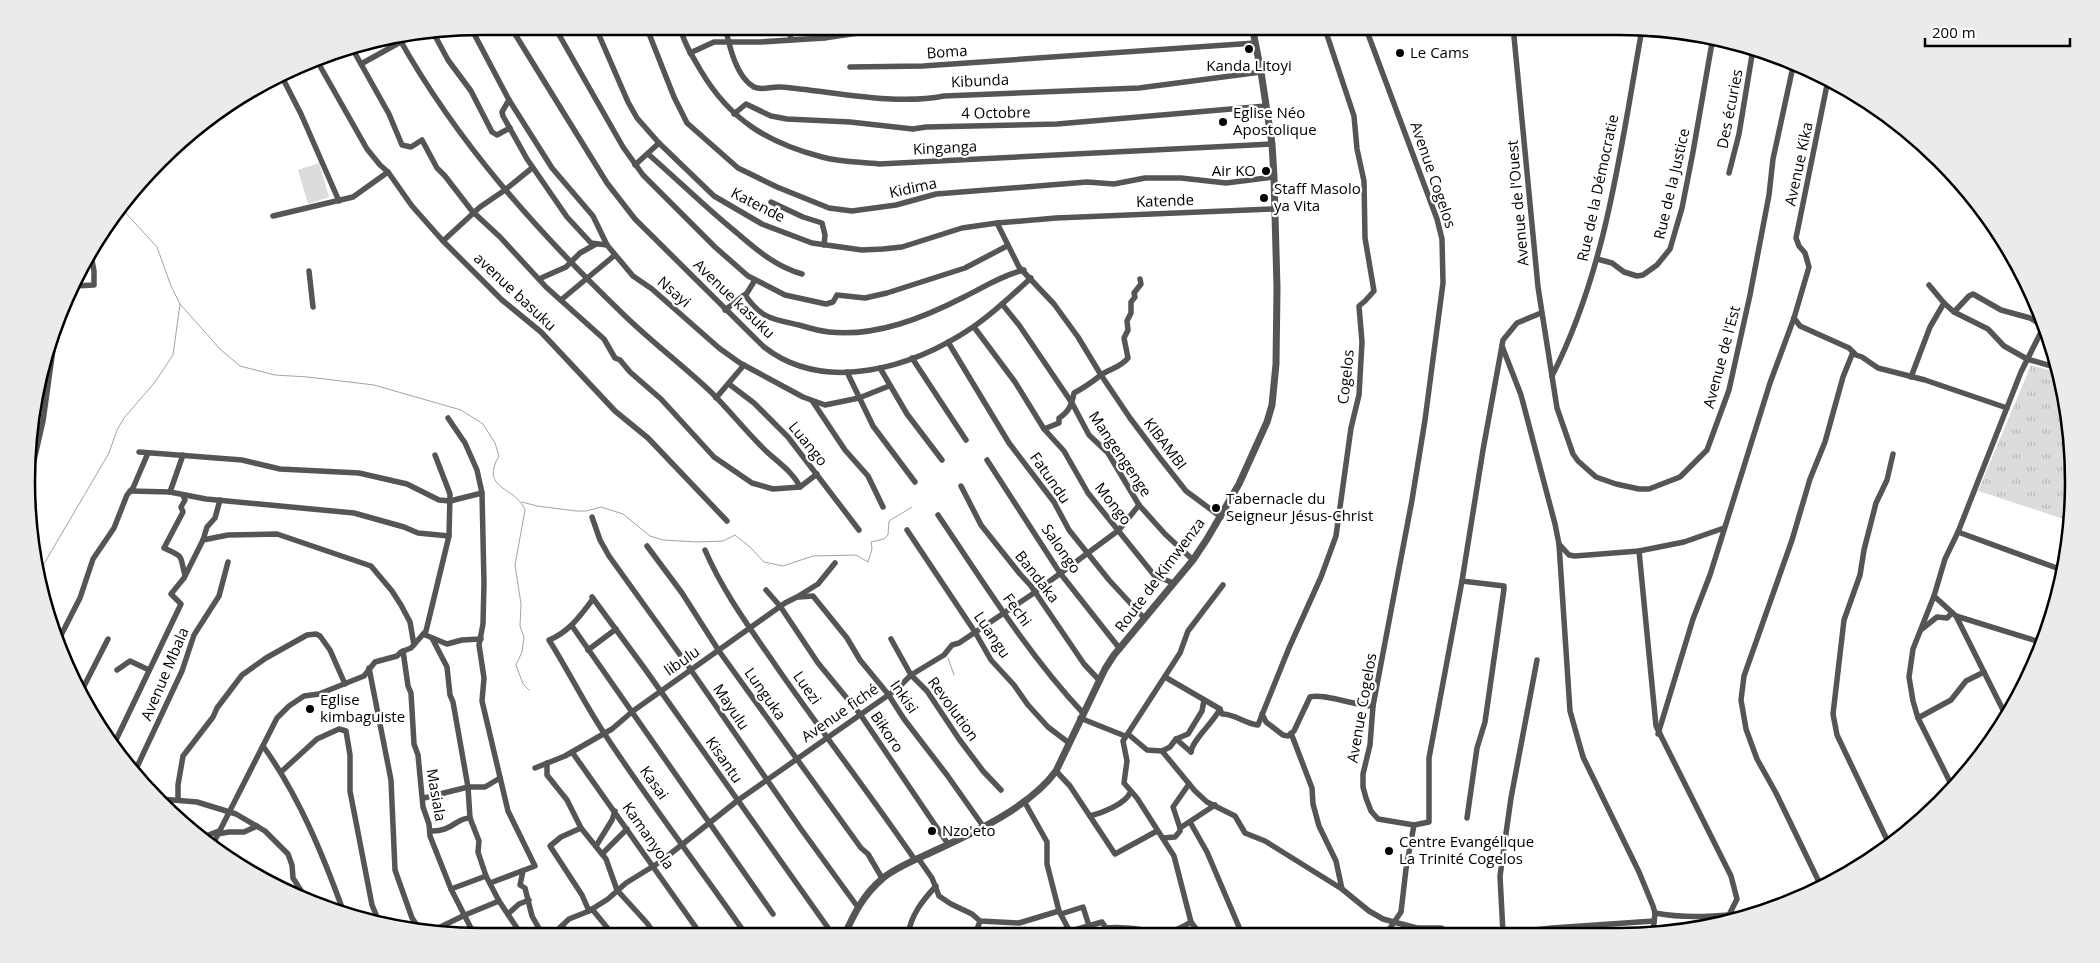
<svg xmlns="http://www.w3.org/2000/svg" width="2100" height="963" font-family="'Open Sans',sans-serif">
	<defs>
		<pattern id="grass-tufts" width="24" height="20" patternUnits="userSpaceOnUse" patternTransform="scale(1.25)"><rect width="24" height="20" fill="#dcdcdc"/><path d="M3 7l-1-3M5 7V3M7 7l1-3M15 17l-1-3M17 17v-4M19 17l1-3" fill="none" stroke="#bbb"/></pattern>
	</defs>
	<rect width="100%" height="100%" fill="#fff"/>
	<path fill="url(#grass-tufts)" d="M2031,365L2059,373L2065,392L2074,481L2070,521L1978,491Z"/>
	<path fill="#dcdcdc" d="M319,163L329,197L308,204L298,170Z"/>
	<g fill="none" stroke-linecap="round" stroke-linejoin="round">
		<g stroke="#a3a3a3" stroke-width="1">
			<path d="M180,304L220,349L240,366L275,375L308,377L374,385L461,410L483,424L495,443L499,456C479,490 516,486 525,510L515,565L521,604L520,626L524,637L522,652L516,665L523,684L529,690"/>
			<path d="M522,502L537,506L576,511H586L601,507L623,514L650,536L663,540L697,542L723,541L735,535L750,547L764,562L783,566L813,556L856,555L868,562L872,549L871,542L884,539L888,535L889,521L912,507"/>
			<path d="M38,574L109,453L117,430L124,418L155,382L173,355L180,304L171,286L157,247L123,210"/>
			<path d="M948,658L954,675"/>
		</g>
		<g stroke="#555" stroke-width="5.5">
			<path d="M510,26L607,183L635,219L764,347C826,395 914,367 973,327C994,313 1012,295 1031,278"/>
			<path d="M554,26L623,147L643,175L715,247L748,276L785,295L826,304L833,302L837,295L865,298L887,293L965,268L1007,246"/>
			<path d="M595,26L628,102L637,118L659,143L714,196L762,224L812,243L862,250L883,249L902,247L962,228L997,223L1056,218L1274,209"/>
			<path d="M613,26L614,27"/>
			<path d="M646,26L674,97L687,123L738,168L777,187L829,208L852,211L896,205L936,194L1087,182L1114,184L1145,178H1181L1226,183L1274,177"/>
			<path d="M680,26C683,42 693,57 701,71C730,120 768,143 822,157C840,162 860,162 879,164L1272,144"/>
			<path d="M725,26C729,45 736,77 754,87C762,91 772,86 781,87C831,91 894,106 944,96L1139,88L1261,72"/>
			<path d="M789,26L791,40"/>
			<path d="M822,26L824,38"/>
			<path d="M1365,26L1437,219L1442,239L1443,283L1425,420L1412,500L1373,706L1370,745L1363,774V787L1366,798L1371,811L1378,819L1414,825L1429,822V758L1462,581L1483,450L1503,340L1517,323L1541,313"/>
			<path d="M1513,26L1538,287L1557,408L1573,454L1578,461L1596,477L1616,484L1639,489H1649L1680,477L1707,450L1729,390L1750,295L1769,195L1773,159L1794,62"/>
			<path d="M471,28L509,100L552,168L593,216L607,245L633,276L652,289L719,348L740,363L803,397L825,405L859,398L889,386"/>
			<path d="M434,34L448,60L471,91L492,132L497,135L510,128"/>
			<path d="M400,40C458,143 537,231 621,312C650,341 683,365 712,393C729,410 744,429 761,446C773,459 793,471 800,487"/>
			<path d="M352,48L389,114L402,145L411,147L422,140L437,168L445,176L472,211L500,237L546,287L604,339L615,358L620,360L630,372L661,399L714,457L752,483L773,489L800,487L817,474"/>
			<path d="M690,53L714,42H760L824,38L858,33H922L996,26"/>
			<path d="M316,59L367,149L380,165L388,172L412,206L443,241L502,300L541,332L615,411L648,438L727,521"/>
			<path d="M361,64L406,39"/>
			<path d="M850,67L923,66L1255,43"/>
			<path d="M281,75L301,114L339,201"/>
			<path d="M509,100L502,112L503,116L527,159L567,217L591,243L607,245"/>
			<path d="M734,114L746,104L771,116L787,119L850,122L913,129L926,127L1057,124L1266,106"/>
			<path d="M648,154C678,180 706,208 737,233C757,250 776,267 802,274"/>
			<path d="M635,165L659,143"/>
			<path d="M1729,173L1739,134L1753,49"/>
			<path d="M771,202L803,217L822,223L825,235L824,245"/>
			<path d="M273,216L353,197L388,172"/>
			<path d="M997,223L1019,267L1054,304L1078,337L1101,375L1130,418L1160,458L1186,491L1221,517"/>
			<path d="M443,241L480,207L505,190L532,168"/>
			<path d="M1597,259L1612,263L1624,272L1637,276L1643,275L1657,265L1670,249L1682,208L1693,152L1713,37"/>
			<path d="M309,271L313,307"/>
			<path d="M539,279L566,267L580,253L596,244"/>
			<path d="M1929,285L1944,303L1954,312L1988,329L2004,346L2027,359L2058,368"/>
			<path d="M75,286L94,285V271L90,250"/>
			<path d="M745,295C762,319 772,319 799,325C809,328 819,331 829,332C876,337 923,318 964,297C984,287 1003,275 1024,270"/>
			<path d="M561,300L615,255"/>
			<path d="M1002,304L1019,325L1072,403L1089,435L1108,453L1139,505L1165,534L1193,560"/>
			<path d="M725,310L747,293L755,280"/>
			<path d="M1954,312L1969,296L1973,294L2001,310L2030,318L2045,327"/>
			<path d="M1794,318L1800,326L1849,348L1856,355L1862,357L1878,368L1925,380L2007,408"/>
			<path d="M974,327L1015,382L1044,429L1064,451L1088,493L1154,575L1173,583"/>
			<path d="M948,342L1009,443L1054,502L1069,530L1109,580L1144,618"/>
			<path d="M1502,346L1521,395L1555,524L1559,544L1570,711L1583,757L1639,872L1653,906L1655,913L1653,933"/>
			<path d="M912,358L966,440"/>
			<path d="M880,368L907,414L942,460"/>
			<path d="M847,372L873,426L915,482"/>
			<path d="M1552,376C1607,268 1621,146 1642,29"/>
			<path d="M1911,377L1930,327L1944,303"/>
			<path d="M729,384L754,403L788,437L859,530"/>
			<path d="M35,393L46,395"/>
			<path d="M716,398L744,365"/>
			<path d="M813,402L845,450L868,476L883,507"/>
			<path d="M448,418L465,443L477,470L482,493L484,583L483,624L479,645L484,678L482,701L508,811L535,866L490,883"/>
			<path d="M1044,429L1059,423V418C1069,412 1072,404 1074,393C1084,388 1092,382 1101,375C1110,369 1121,367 1128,358L1124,338L1128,330L1127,321L1131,313V302L1135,297L1134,293L1141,284L1140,279"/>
			<path d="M139,452L242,460L280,469L359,473L407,484L439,500L450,501L482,493"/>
			<path d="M987,460L1060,573L1120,649"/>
			<path d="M33,465L43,421L54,342"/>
			<path d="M961,486L981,525L1020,574L1031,586L1084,664L1099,680"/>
			<path d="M130,491L170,492L206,499L354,513L404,527L418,533L449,536"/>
			<path d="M170,492L183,455"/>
			<path d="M183,495L185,500L181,507L183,512L164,548C186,558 179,555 185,575"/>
			<path d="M938,515C984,583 1027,653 1083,713"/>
			<path d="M592,517L600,540L609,556L691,670L801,829L857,906"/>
			<path d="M907,530L975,632L991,660L1014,685L1028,705L1048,727L1069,743"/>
			<path d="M1958,532L2065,571"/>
			<path d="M203,540L228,535L277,534L371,566L392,591L401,605L410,622L414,645"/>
			<path d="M1559,544L1569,555L1575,556L1639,551L1684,542L1724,528"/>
			<path d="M647,546L682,593L719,651L861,848L868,854L882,878"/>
			<path d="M705,550C723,592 750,628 776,666C821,731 870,794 915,860"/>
			<path d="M1639,551L1656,726L1731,876L1737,899L1729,915L1730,919"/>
			<path d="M1462,581L1504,586V589L1485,722L1477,748L1467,818"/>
			<path d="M766,590L780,606L818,663L860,714L948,844"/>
			<path d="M1934,596L1956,616L2043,643"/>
			<path d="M592,597L645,669L831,932L836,936"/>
			<path d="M799,597L813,596L847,638L860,660L888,694L904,719L947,775L983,826"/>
			<path d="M593,599C580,616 569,632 549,640C568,670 584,703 604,733C649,802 700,868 747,936"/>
			<path d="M1956,616L2005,714"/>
			<path d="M572,626L773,914"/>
			<path d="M1922,629L1937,617L1947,618L1952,613"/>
			<path d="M423,634L447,644L462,640L481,639"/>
			<path d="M432,638L447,667L450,695L453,702L468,787L470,818L479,841L478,852L486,876L499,901L523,937"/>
			<path d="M891,639L911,675L927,691L959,739L983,771L1001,790"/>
			<path d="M57,643L80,598L93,559L114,528L127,495L133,488L148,453"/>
			<path d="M588,650L616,629"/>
			<path d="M403,651L408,686L411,693L414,744L418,755L423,807L429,824L430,836L451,889L475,936"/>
			<path d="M369,668L391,780L395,870L412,918L421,931"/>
			<path d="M117,670L130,661L149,670"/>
			<path d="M1165,677L1220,709L1222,714C1235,714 1246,724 1258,725L1289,648L1321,577L1336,536L1351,428L1359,395L1362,342L1359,306L1365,301L1374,291L1365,238L1364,181L1357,149L1354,116L1324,26"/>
			<path d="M80,694L108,639"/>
			<path d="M1262,714L1266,722L1283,735L1288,736L1294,731L1310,697C1324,693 1356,706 1373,706"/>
			<path d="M1080,718L1125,736"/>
			<path d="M1918,718L1951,700L1966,681L1984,672"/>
			<path d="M1291,733L1312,788L1313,804L1319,826L1336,861L1342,889"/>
			<path d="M1128,734L1147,750L1162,751L1170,747L1176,739L1188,734L1202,711L1204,700"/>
			<path d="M1658,734L1693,619L1710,575L1770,383L1794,318L1809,267L1805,253L1799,246L1796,238L1828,80"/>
			<path d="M1176,739L1191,752"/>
			<path d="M115,742L181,604L171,594L184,578L203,540L207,527L215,518L220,500"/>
			<path d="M263,746C299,796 323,855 344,913"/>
			<path d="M1162,751L1195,791L1207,802L1235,816L1245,833L1265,841L1342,889L1369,911L1383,919L1394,922L1417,928H1441L1453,934"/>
			<path d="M572,752L702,936"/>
			<path d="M1191,752C1192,740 1213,723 1220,709"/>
			<path d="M547,763V775L567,800L581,828L606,859L617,890L647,923L656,936"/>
			<path d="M535,768L565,756L612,729L633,711L785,603L797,597L818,584L835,563"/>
			<path d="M136,769L182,671L194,635L219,596L228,562"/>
			<path d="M1056,771L1070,786L1115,854L1157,831"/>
			<path d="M281,772L317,739L339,729L346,731L350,755V791L372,905L380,924"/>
			<path d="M1952,786L1918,718L1913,701L1909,677L1913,649L1934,596L1945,559L1958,532L2021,372L2044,326"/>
			<path d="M424,798L468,787H485L500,778"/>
			<path d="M161,799L197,802L236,814L265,831L288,854L292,865L293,878L309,903"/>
			<path d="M178,800V785L183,756L213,717L217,708L242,675L266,658L307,635L316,634L320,636L330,650L345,684"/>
			<path d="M1024,801L1047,842V864L1059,911L1069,930L1065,933"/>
			<path d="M1090,816C1102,813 1125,804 1130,793"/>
			<path d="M1190,822L1207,852L1242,934"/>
			<path d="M581,828L561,837L550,846L582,895L589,911"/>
			<path d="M1180,828L1173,807L1189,784"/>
			<path d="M430,831C453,832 455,818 470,818"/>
			<path d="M217,834L229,832H244L257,826"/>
			<path d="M203,837L219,831"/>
			<path d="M1163,838L1175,837L1180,831V828L1215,805"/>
			<path d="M213,844L277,718L289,706L304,696L319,694L364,676L375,662L397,656L401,652L411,648L426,631L449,536L450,494L435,455"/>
			<path d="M596,846L612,820L615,811"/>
			<path d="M1890,846L1837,735L1833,714L1844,620L1860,575L1864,550L1876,503L1887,480L1893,454"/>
			<path d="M602,854L627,829"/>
			<path d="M918,858L932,878L939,896L951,904L972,914L980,921L1019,923L1059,911"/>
			<path d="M523,871L520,885L525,888L532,916L541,932L537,937"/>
			<path d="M1821,886L1776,793L1757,759L1746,729L1741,700L1744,676L1792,540L1810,479L1825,442L1843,377L1853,352"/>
			<path d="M451,889L486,876"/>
			<path d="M592,909L614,936"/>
			<path d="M1655,913C1686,919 1721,916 1753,913"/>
			<path d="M508,914L519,904L529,900"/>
			<path d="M1061,914L1083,907L1092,935"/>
			<path d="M562,926L570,936"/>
			<path d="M430,932L465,915L499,901"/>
			<path d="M1503,933L1500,876L1511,798L1537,660"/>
			<path d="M1505,933L1552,928L1654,921"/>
			<path d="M1200,934L1191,922L1174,856L1137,798L1124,783L1127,761L1123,741L1180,653L1188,631L1223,585"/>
			<path d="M1386,934L1401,912L1406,869L1414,825"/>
			<path d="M908,935C911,915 922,901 936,886"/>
			<path d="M975,935L980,921"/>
			<path d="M1057,935L1102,922L1106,928C1128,925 1149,933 1169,931C1177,931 1184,926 1191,922"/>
			<path d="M550,937L569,919L589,911L608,899L626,883L660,862L737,801L897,689L911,675L944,655L952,645L959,643L1031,595L1119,530L1139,505"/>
		</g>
		<path stroke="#555" stroke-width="7" d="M844,936C854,914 863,895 882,879C894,868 917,859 932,852C973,833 1030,807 1056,771L1105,669L1114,655L1193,560L1207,539L1239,484L1267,422L1272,405L1276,364L1277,288L1274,177L1272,144L1261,72L1252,26"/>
	</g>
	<g fill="#000" stroke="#fff" stroke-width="2">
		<circle cx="1249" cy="49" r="5"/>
		<circle cx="1400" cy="53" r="5"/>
		<circle cx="1223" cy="122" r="5"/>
		<circle cx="1266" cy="171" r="5"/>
		<circle cx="1264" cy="198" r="5"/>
		<circle cx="1216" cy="508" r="5"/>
		<circle cx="310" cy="709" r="5"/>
		<circle cx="932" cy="831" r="5"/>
		<circle cx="1389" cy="851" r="5"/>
	</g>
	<g text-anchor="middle" stroke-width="4.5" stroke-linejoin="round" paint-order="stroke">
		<g font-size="15" fill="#000" stroke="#fff">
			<text transform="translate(947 52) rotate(-4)" y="5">Boma</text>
			<text transform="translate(980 81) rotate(-3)" y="5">Kibunda</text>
			<text transform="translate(1730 109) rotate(-79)" y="5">Des écuries</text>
			<text transform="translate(996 113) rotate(-1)" y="5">4 Octobre</text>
			<text transform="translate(945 148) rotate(-3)" y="5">Kinganga</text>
			<text transform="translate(1799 164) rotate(-78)" y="5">Avenue Kika</text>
			<text transform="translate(1433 175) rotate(71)" y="5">Avenue Cogelos</text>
			<text transform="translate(1672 184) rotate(-77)" y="5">Rue de la Justice</text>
			<text transform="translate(913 188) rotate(-12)" y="5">Kidima</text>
			<text transform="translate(1598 188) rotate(-78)" y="5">Rue de la Démocratie</text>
			<text transform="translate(1165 201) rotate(-2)" y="5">Katende</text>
			<text transform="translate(1518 203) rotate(-95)" y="5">Avenue de l'Ouest</text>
			<text transform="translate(758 205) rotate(27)" y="5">Katende</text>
			<text transform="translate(515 292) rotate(43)" y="5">avenue basuku</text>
			<text transform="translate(674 292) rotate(41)" y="5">Nsayi</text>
			<text transform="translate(734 299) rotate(44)" y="5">Avenue kasuku</text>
			<text transform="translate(1722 357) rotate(-75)" y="5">Avenue de l'Est</text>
			<text transform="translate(1346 377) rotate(-84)" y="5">Cogelos</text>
			<text transform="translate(808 444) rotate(51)" y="5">Luango</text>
			<text transform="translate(1165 444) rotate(53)" y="5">KIBAMBI</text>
			<text transform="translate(1120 454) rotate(56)" y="5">Mangengenge</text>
			<text transform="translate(1050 478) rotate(55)" y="5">Fatundu</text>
			<text transform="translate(1113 504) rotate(52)" y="5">Mongo</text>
			<text transform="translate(1061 549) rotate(55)" y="5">Salongo</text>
			<text transform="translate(1160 575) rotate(-53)" y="5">Route de Kimwenza</text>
			<text transform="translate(1037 577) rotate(52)" y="5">Bandaka</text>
			<text transform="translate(1017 610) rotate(54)" y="5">Fechi</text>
			<text transform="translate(992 635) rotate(56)" y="5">Luangu</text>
			<text transform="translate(682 661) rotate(-35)" y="5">libulu</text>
			<text transform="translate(165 674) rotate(-67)" y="5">Avenue Mbala</text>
			<text transform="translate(807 688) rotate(55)" y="5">Luezi</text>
			<text transform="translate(765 694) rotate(55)" y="5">Lunguka</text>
			<text transform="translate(904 697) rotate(55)" y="5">Inkisi</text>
			<text transform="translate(731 707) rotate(56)" y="5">Mayulu</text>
			<text transform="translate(1362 708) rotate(-80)" y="5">Avenue Cogelos</text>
			<text transform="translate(953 709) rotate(54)" y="5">Revolution</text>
			<text transform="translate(840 713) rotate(-35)" y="5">Avenue fiché</text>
			<text transform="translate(887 732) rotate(56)" y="5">Bikoro</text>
			<text transform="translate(724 760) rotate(55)" y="5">Kisantu</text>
			<text transform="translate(654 783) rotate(55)" y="5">Kasai</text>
			<text transform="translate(436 795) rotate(80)" y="5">Masiala</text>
			<text transform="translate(648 836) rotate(55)" y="5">Kamanyola</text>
		</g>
		<g font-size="15" fill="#000" stroke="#fff" text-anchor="start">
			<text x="1410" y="58">Le Cams</text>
			<text x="1249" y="71" text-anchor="middle">Kanda Litoyi</text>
			<text x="1233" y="118">Eglise Néo<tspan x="1233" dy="17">Apostolique</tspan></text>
			<text x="1256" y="176" text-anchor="end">Air KO</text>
			<text x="1274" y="194">Staff Masolo<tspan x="1274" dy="17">ya Vita</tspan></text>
			<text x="1226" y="504">Tabernacle du<tspan x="1226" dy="17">Seigneur Jésus-Christ</tspan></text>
			<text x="320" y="705">Eglise<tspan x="320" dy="17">kimbaguiste</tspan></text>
			<text x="942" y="836">Nzo'eto</text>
			<text x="1399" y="847">Centre Evangélique<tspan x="1399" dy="17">La Trinité Cogelos</tspan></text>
		</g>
	</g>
	<path d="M0 0H2100V963H0ZM481 35H1619A446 446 0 0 1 2065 481V482A446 446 0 0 1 1619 928H481A446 446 0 0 1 35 482V481A446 446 0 0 1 481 35Z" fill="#ebebeb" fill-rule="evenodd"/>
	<path fill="none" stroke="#000" stroke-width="2.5" d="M481 35H1619A446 446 0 0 1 2065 481V482A446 446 0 0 1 1619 928H481A446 446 0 0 1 35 482V481A446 446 0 0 1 481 35Z"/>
	<path d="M1925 38v8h145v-8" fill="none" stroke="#000000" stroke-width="2.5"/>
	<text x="1932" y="38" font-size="15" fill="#000000" stroke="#ffffff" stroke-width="4" paint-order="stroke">200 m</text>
</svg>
